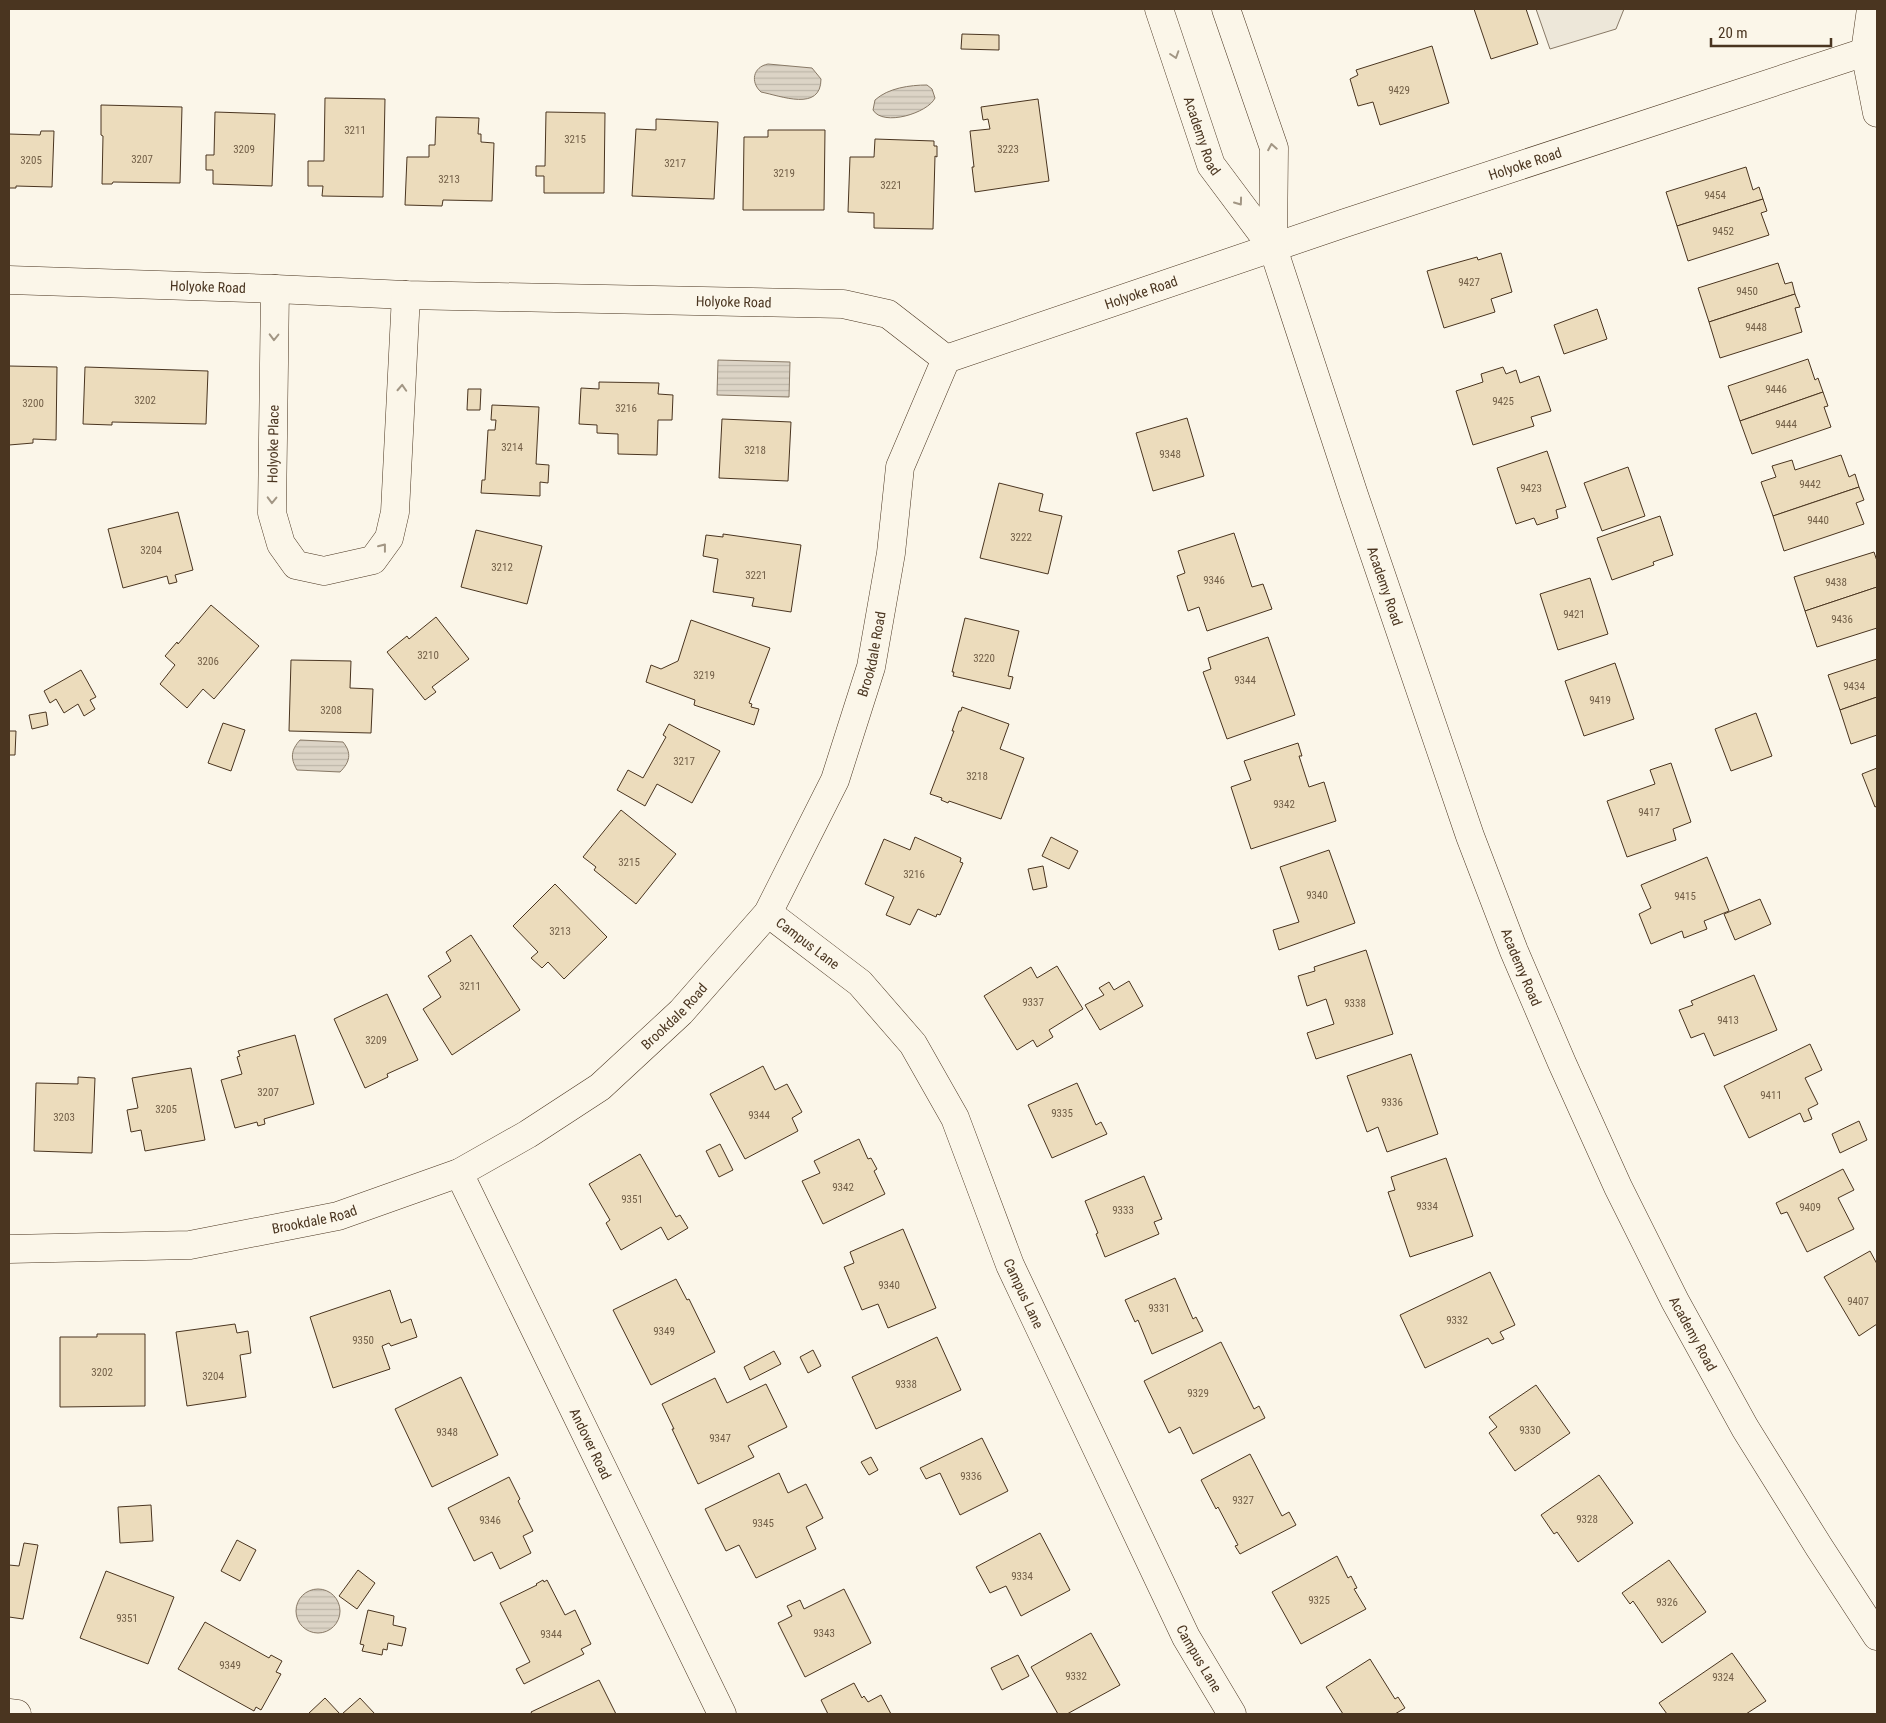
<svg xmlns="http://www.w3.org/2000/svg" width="1886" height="1723" font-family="'Roboto Condensed',sans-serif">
	<defs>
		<pattern id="water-rules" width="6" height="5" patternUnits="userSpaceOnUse" patternTransform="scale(1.25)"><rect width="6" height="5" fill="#dcd4c6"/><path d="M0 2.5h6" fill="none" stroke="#beb7aa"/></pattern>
	</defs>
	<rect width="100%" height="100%" fill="#fbf6e9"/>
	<path fill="#ede7d9" stroke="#887966" d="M1536,9H1624L1616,29L1550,49Z"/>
	<g fill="url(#water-rules)" stroke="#887966">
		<path d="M768,64L812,68L821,79C821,112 781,96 761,92C750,82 753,67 768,64Z"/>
		<path d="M927,85L932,89L935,98C928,113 883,127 873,110L875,100C888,88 910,85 927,85Z"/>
		<path d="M718,360L790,362L789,397L717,395Z"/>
		<path d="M300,740L343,742C352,753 350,762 340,772L297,770C290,758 291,750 300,740Z"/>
		<circle cx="318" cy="1611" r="22"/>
	</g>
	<g fill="#ecdcbc" stroke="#4a3520">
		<path d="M1474,9H1526L1538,44L1491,59Z"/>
		<path d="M962,34L999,35V50L961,49Z"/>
		<path d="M1432,46L1449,103L1380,125L1373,102L1358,106L1350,79L1358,75L1356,70Z"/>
		<path d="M325,98L385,99L383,197L322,196L323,186H308V161H324Z"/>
		<path d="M1038,99L1049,181L975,192L972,167H974L970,131L990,129L988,119L983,120L981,107Z"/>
		<path d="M101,105L182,107L180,183L113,182L112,184H102L103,136L101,135Z"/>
		<path d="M215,112L275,114L272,186L213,184V170H206V155H214Z"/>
		<path d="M546,112L605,113L604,193H544V176H536V166H545Z"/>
		<path d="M436,117L479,118L478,134H481V142L494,143L492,201L443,200L442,206L405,205L407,157H429V145H435Z"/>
		<path d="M656,119L718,122L714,199L632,196L636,129L656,130Z"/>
		<path d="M768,130H825L824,210H743L744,137H768Z"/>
		<path d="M41,131H54L52,187L16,186V188H9V134L40,135Z"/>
		<path d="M875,139L934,141V146H937V157L935,156L933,229L874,228V213L848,212L850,157H874Z"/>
		<path d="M1746,167L1753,190L1759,187L1763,199L1677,226L1666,192Z"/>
		<path d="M1763,199L1767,211L1761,213L1769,235L1688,261L1677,226Z"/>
		<path d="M1501,253L1512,292L1491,299L1495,312L1444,328L1427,271L1477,257L1478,260Z"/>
		<path d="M1778,263L1785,284L1792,282L1795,294L1709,322L1698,288Z"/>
		<path d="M1795,294L1800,307L1795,308L1802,332L1720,358L1709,322Z"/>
		<path d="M1597,309L1607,339L1564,354L1554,325Z"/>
		<path d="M1808,359L1815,380L1818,378L1823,392L1740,421L1728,386Z"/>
		<path d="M9,366L57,367L56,440L33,439V443L9,445Z"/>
		<path d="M85,367L208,371L206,424L112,422V425L83,424Z"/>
		<path d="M1503,367L1506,374L1516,370L1520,383L1539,376L1551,411L1531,417L1534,426L1473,445L1456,391L1483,382L1481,374Z"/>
		<path d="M599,382L659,383L658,394L673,395L672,420H658L657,455L618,454V434L597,433V425L579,424L581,388L599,389Z"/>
		<path d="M468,389H481L480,410H467Z"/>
		<path d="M1823,392L1828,406L1824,407L1831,427L1752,454L1740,421Z"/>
		<path d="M492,405L539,407L536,464L549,465L548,483L540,482V496L481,493L482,480H485L488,430H495L496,420H491Z"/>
		<path d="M1187,418L1204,476L1153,491L1136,433Z"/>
		<path d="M722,419L791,422L788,481L719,478Z"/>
		<path d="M1547,451L1566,507L1556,510L1558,518L1537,525L1534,518L1516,524L1497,468Z"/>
		<path d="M1841,455L1849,477L1855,474L1859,487L1773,516L1761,482L1776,477L1772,466L1792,460L1795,470Z"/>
		<path d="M1628,467L1645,516L1602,531L1584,483Z"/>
		<path d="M999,483L1043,494L1039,511L1062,516L1048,574L980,558Z"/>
		<path d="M1859,487L1864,500L1856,503L1864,524L1784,551L1773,516Z"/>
		<path d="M178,512L193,570L175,575L177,582L169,584L167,576L123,588L108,529Z"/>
		<path d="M1660,516L1673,555L1653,562L1654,565L1612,580L1597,538Z"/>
		<path d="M476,530L542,546L527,604L461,587Z"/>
		<path d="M1234,533L1252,587L1263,584L1272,609L1207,631L1199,607L1188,611L1177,576L1185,573L1178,551Z"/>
		<path d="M723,534L801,545L791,612L752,606L754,598L713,592L718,559L703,556L706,535L723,537Z"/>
		<path d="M1874,552L1877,561V587L1805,611L1794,577Z"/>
		<path d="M1590,578L1608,634L1558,650L1540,594Z"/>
		<path d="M1877,587V628L1817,647L1805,611Z"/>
		<path d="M211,605L259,646L214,699L203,689L187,708L160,684L175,665L165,656L177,642L178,644Z"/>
		<path d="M436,617L469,659L432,687L436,692L425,700L387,652L407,636L409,639Z"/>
		<path d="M965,618L1019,631L1008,676L1013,677L1010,689L953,676L954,672H952Z"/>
		<path d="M691,620L770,648L749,703L752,704L751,707L759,709L754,725L694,705L695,700L646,682L651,665L661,669L678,661Z"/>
		<path d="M1268,637L1295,715L1227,739L1203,672L1211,669L1208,658Z"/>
		<path d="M1877,659V697L1840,710L1828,675Z"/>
		<path d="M291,660L351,661L350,688L373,689L371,733L289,731Z"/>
		<path d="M1615,663L1634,719L1584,736L1565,681Z"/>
		<path d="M81,670L96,697L90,700L95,709L84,716L78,704L64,713L56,699L50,703L44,691Z"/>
		<path d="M1877,697V735L1851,744L1840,710Z"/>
		<path d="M962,707L1009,724L1000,749L1024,758L1001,819L949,801L948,803L941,800L942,798L930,794L954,731H952L959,711H961Z"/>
		<path d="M46,712L48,725L32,729L29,715Z"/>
		<path d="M1756,713L1772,756L1731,771L1715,729Z"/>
		<path d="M223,723L245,730L231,771L208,763Z"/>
		<path d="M669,724L720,751L692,803L657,784L645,806L617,790L628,770L643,778L666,737L663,735Z"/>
		<path d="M9,731H16L15,755H9Z"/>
		<path d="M1298,743L1302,756H1299L1309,787L1324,782L1336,821L1251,849L1231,787L1251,780L1244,761Z"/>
		<path d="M1671,763L1691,822L1673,829L1676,840L1627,857L1607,801L1655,784L1650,770Z"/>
		<path d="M1877,768V806L1875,807L1862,774Z"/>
		<path d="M621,810L676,854L636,904L594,870L596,867L583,857Z"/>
		<path d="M915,837L961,858L960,862L963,863L940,915L937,914L936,917L918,909L910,925L886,915L894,897L865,884L884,839L910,850Z"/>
		<path d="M1051,837L1078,851L1069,869L1042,856Z"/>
		<path d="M1329,850L1355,923L1279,950L1273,930L1299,922L1280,867Z"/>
		<path d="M1707,857L1729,911L1704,921L1707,929L1684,938L1682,931L1651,944L1639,914L1651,908L1641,885Z"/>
		<path d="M1043,866L1047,887L1033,890L1028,869Z"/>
		<path d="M555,884L607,937L564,979L548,962L542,968L531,958L538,952L513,926Z"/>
		<path d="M1760,899L1771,924L1735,940L1724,914Z"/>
		<path d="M471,935L520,1010L452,1055L423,1009L441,997L428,976L451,961L446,952Z"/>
		<path d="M1366,950L1393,1034L1316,1059L1307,1033L1334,1024L1326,999L1307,1006L1298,976L1315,971L1314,967Z"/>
		<path d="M1057,966L1083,1009L1049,1030L1053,1037L1037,1047L1033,1040L1017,1050L984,996L1031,967L1037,978Z"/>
		<path d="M1754,975L1777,1030L1714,1056L1704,1033L1691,1038L1679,1010L1693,1005L1691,1001Z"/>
		<path d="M1129,981L1143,1006L1100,1030L1085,1005L1104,995L1099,988L1109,982L1114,990Z"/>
		<path d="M387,994L418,1060L387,1074L388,1077L365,1088L334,1019Z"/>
		<path d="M295,1035L314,1104L264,1119L265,1124L258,1126L257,1122L235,1128L221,1080L242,1074L237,1057L240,1056L238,1051Z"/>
		<path d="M1810,1044L1822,1070L1805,1078L1818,1104L1808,1109L1812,1119L1804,1122L1800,1113L1749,1138L1724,1086Z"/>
		<path d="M1411,1054L1438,1134L1387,1152L1378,1127L1367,1132L1347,1076Z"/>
		<path d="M763,1066L775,1090L787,1084L802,1112L792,1118L798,1131L745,1159L710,1094Z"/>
		<path d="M191,1068L205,1140L145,1151L141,1130L131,1132L127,1110L138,1108L132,1078Z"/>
		<path d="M78,1077L95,1078L92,1153L34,1151L36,1083L78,1084Z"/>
		<path d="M1077,1083L1096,1125L1101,1122L1107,1134L1052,1158L1028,1105Z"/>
		<path d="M1859,1121L1867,1140L1840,1153L1832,1134Z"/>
		<path d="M859,1139L868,1159L871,1158L877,1169L874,1171L885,1194L823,1224L802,1181L820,1173L814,1161Z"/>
		<path d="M720,1144L733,1170L719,1177L706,1151Z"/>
		<path d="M640,1154L676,1217L680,1215L688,1228L668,1240L661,1227L621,1250L606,1223L610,1220L589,1184Z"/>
		<path d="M1446,1158L1473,1236L1410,1257L1388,1192L1395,1190L1391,1177Z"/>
		<path d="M1843,1169L1854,1190L1838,1198L1854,1229L1807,1252L1787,1212L1781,1214L1776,1203Z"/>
		<path d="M1144,1176L1162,1219L1154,1222L1159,1234L1105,1257L1096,1234L1098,1233L1085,1201Z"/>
		<path d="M903,1229L936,1308L888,1328L878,1304L862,1310L844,1267L854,1263L850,1252Z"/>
		<path d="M1870,1251L1877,1264V1324L1859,1336L1824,1277Z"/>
		<path d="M1490,1272L1515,1325L1500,1332L1504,1339L1492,1344L1488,1338L1425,1368L1400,1315Z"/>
		<path d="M1175,1278L1193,1319L1196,1317L1203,1331L1152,1354L1138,1320L1135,1322L1125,1300Z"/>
		<path d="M676,1279L687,1300L689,1299L715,1352L651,1385L613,1310Z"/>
		<path d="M390,1290L401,1323L411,1319L417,1337L391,1346L389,1343L382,1346L390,1369L333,1388L310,1317Z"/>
		<path d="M235,1324L237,1333L248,1331L251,1353L240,1355L246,1397L187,1406L176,1332Z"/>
		<path d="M97,1334H145V1406L60,1407V1337H97Z"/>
		<path d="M937,1337L961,1390L876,1429L852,1377Z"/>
		<path d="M1221,1342L1254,1409L1259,1406L1265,1418L1193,1454L1180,1427L1169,1433L1144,1381Z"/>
		<path d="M813,1350L821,1366L808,1373L800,1357Z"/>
		<path d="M774,1351L781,1364L750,1380L744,1367Z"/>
		<path d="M461,1377L498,1455L432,1487L395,1409Z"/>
		<path d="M715,1378L727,1403L766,1384L787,1427L748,1446L754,1457L698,1484L672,1429H674L662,1404Z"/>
		<path d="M1536,1385L1570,1433L1515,1471L1489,1433L1497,1427L1489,1417Z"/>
		<path d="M982,1438L1008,1491L960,1515L940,1473L926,1479L920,1468Z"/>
		<path d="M1250,1454L1282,1516L1289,1512L1296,1525L1240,1554L1235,1546L1238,1545L1218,1507L1216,1509L1201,1480Z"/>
		<path d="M871,1457L878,1470L869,1475L861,1462Z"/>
		<path d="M779,1473L788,1493L806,1484L823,1518L806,1527L816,1549L756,1578L739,1545L726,1551L705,1509Z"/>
		<path d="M1599,1475L1633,1523L1578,1562L1557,1532L1554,1534L1541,1515Z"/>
		<path d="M509,1477L520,1499L518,1501L533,1531L523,1536L531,1553L500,1569L492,1552L474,1561L448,1508Z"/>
		<path d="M151,1505L153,1541L120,1543L118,1507Z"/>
		<path d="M1040,1533L1070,1590L1021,1616L1006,1586L990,1593L976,1567Z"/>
		<path d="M237,1540L256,1550L240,1581L221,1571Z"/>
		<path d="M24,1543L38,1545L23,1619L9,1617V1565L19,1566Z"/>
		<path d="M1337,1556L1348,1578L1351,1576L1357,1588L1354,1589L1366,1609L1301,1644L1272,1592Z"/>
		<path d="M1669,1560L1706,1612L1662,1643L1633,1601L1630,1604L1622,1593Z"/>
		<path d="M358,1570L375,1583L357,1609L339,1596Z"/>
		<path d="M106,1571L174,1597L148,1664L80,1638Z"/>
		<path d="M543,1580L544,1582L547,1580L565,1615L575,1610L591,1644L581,1649L584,1654L524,1684L516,1669L530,1662L500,1603L537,1585L536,1584Z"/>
		<path d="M844,1589L871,1643L805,1677L778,1623L792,1616L787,1606L800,1600L804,1609Z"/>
		<path d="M368,1610L394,1616L393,1625L406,1628L402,1646L388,1643L387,1650L383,1649L382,1655L362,1651L364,1645L360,1644Z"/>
		<path d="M205,1622L269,1658L271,1655L282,1661L276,1672L281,1674L261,1710L256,1707L254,1711L178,1669Z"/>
		<path d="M1091,1633L1120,1685L1067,1714H1058L1031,1667Z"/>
		<path d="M1732,1653L1766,1701L1746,1714H1667L1659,1703Z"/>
		<path d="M1018,1655L1029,1676L1002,1690L991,1668Z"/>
		<path d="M1370,1659L1395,1699L1398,1697L1405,1708L1395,1714H1343L1326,1687Z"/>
		<path d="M599,1680L616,1714H532L531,1712Z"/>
		<path d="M854,1683L862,1698L864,1696L868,1702L881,1695L891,1714H828L821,1700Z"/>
		<path d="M325,1698L340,1714H308Z"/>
		<path d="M360,1698L375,1714H342Z"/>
	</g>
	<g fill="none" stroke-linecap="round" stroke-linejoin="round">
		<defs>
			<g id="minor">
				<path d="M1871,9L1865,52L1877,113"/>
				<path id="s1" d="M9,280L275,289L406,295L843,304L888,314L946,359L1345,223L1865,52"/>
				<path d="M275,289L272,513L281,544L296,565L324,571L373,560L389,538L395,512L406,295"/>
				<path id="s2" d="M768,913L860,983L913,1044L955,1118L1010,1265L1186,1637L1232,1714"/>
				<path id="s3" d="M459,1173L722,1714"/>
				<path id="s4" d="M9,1249L190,1245L338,1216L459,1173L528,1134L600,1087L681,1012L768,913L835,780L871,667L891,553L900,467L946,359"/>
				<path d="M9,1713L17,1714"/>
			</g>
			<g id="major">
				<path id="s5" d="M1159,9L1211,165L1273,248L1354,495L1470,836L1514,951L1562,1063L1618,1187L1675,1301L1745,1428L1819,1547L1877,1636"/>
				<path d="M1226,9L1274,148L1273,248"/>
			</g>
		</defs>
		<use href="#minor" stroke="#4a3520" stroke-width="29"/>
		<use href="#major" stroke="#4a3520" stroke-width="29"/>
		<use href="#minor" stroke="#fbf6e9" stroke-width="28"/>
		<use href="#major" stroke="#fbf6e9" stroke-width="28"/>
	</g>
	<defs><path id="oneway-chevron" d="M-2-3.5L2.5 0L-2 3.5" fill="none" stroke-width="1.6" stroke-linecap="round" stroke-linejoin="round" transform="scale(1.25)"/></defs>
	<g stroke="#a29684">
		<use href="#oneway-chevron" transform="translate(1175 55) rotate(72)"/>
		<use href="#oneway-chevron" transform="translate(1272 147) rotate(-100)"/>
		<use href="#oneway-chevron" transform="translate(1239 202) rotate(54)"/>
		<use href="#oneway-chevron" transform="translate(274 337) rotate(91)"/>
		<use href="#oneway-chevron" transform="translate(402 388) rotate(-87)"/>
		<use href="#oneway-chevron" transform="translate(272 500) rotate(91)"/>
		<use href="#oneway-chevron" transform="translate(383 547) rotate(-52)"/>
	</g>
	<g text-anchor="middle" stroke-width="4" stroke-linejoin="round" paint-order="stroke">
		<g font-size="11" fill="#725f47">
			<text x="1399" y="94">9429</text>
			<text x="355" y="134">3211</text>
			<text x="575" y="143">3215</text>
			<text x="244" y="153">3209</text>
			<text x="1008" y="153">3223</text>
			<text x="142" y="163">3207</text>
			<text x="31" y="164">3205</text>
			<text x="675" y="167">3217</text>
			<text x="784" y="177">3219</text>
			<text x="449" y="183">3213</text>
			<text x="891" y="189">3221</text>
			<text x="1715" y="199">9454</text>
			<text x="1723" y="235">9452</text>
			<text x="1469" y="286">9427</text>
			<text x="1747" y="295">9450</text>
			<text x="1756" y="331">9448</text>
			<text x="1776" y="393">9446</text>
			<text x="145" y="404">3202</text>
			<text x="1503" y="405">9425</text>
			<text x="33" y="407">3200</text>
			<text x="626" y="412">3216</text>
			<text x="1786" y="428">9444</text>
			<text x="512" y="451">3214</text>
			<text x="755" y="454">3218</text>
			<text x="1170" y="458">9348</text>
			<text x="1810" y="488">9442</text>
			<text x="1531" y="492">9423</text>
			<text x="1818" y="524">9440</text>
			<text x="1021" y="541">3222</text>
			<text x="151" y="554">3204</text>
			<text x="502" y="571">3212</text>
			<text x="756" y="579">3221</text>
			<text x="1214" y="584">9346</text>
			<text x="1836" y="586">9438</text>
			<text x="1574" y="618">9421</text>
			<text x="1842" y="623">9436</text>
			<text x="428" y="659">3210</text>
			<text x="984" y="662">3220</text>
			<text x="208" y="665">3206</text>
			<text x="704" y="679">3219</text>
			<text x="1245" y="684">9344</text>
			<text x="1854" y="690">9434</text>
			<text x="1600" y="704">9419</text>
			<text x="331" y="714">3208</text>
			<text x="684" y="765">3217</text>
			<text x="977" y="780">3218</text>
			<text x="1284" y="808">9342</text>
			<text x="1649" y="816">9417</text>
			<text x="629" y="866">3215</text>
			<text x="914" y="878">3216</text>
			<text x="1317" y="899">9340</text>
			<text x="1685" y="900">9415</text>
			<text x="560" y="935">3213</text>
			<text x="470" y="990">3211</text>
			<text x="1033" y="1006">9337</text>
			<text x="1355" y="1007">9338</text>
			<text x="1728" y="1024">9413</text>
			<text x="376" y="1044">3209</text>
			<text x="268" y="1096">3207</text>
			<text x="1771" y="1099">9411</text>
			<text x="1392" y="1106">9336</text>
			<text x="166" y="1113">3205</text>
			<text x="1062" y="1117">9335</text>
			<text x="759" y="1119">9344</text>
			<text x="64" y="1121">3203</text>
			<text x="843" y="1191">9342</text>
			<text x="632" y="1203">9351</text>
			<text x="1427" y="1210">9334</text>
			<text x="1810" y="1211">9409</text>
			<text x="1123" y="1214">9333</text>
			<text x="889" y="1289">9340</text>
			<text x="1858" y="1305">9407</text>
			<text x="1159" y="1312">9331</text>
			<text x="1457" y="1324">9332</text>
			<text x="664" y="1335">9349</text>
			<text x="363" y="1344">9350</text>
			<text x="102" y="1376">3202</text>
			<text x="213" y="1380">3204</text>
			<text x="906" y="1388">9338</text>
			<text x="1198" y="1397">9329</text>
			<text x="1530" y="1434">9330</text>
			<text x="447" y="1436">9348</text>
			<text x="720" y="1442">9347</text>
			<text x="971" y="1480">9336</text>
			<text x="1243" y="1504">9327</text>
			<text x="1587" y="1523">9328</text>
			<text x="490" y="1524">9346</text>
			<text x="763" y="1527">9345</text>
			<text x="1022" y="1580">9334</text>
			<text x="1319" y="1604">9325</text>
			<text x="1667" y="1606">9326</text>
			<text x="127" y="1622">9351</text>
			<text x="824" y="1637">9343</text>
			<text x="551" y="1638">9344</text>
			<text x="230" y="1669">9349</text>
			<text x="1076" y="1680">9332</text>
			<text x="1723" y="1681">9324</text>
		</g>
		<g font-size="14" fill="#4a3520" stroke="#fbf6e9">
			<text dy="5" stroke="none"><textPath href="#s5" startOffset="134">Academy Road</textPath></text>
			<text dy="5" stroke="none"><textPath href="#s1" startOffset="1565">Holyoke Road</textPath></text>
			<text dy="5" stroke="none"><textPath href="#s1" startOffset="199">Holyoke Road</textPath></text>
			<text dy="5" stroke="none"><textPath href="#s1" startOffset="1160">Holyoke Road</textPath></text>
			<text dy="5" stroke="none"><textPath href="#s1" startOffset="725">Holyoke Road</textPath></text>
			<text transform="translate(273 444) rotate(-89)" y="5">Holyoke Place</text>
			<text dy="5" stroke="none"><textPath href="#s5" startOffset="624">Academy Road</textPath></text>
			<text dy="5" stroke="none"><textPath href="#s4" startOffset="1148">Brookdale Road</textPath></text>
			<text dy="5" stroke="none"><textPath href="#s2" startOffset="50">Campus Lane</textPath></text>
			<text dy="5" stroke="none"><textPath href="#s5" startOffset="1029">Academy Road</textPath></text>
			<text dy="5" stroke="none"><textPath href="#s4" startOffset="728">Brookdale Road</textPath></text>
			<text dy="5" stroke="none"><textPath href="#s4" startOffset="308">Brookdale Road</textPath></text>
			<text dy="5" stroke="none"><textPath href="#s2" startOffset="470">Campus Lane</textPath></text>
			<text dy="5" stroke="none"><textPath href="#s5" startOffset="1434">Academy Road</textPath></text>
			<text dy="5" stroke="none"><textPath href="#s3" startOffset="301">Andover Road</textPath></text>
			<text dy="5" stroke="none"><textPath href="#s2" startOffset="875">Campus Lane</textPath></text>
		</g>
	</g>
	<rect width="1886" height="1723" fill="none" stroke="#4a3520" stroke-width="20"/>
	<path d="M1711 38v8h120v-8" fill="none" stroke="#4a3520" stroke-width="2.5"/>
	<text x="1718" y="38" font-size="15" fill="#4a3520" stroke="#fbf6e9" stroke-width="4" paint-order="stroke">20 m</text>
</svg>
